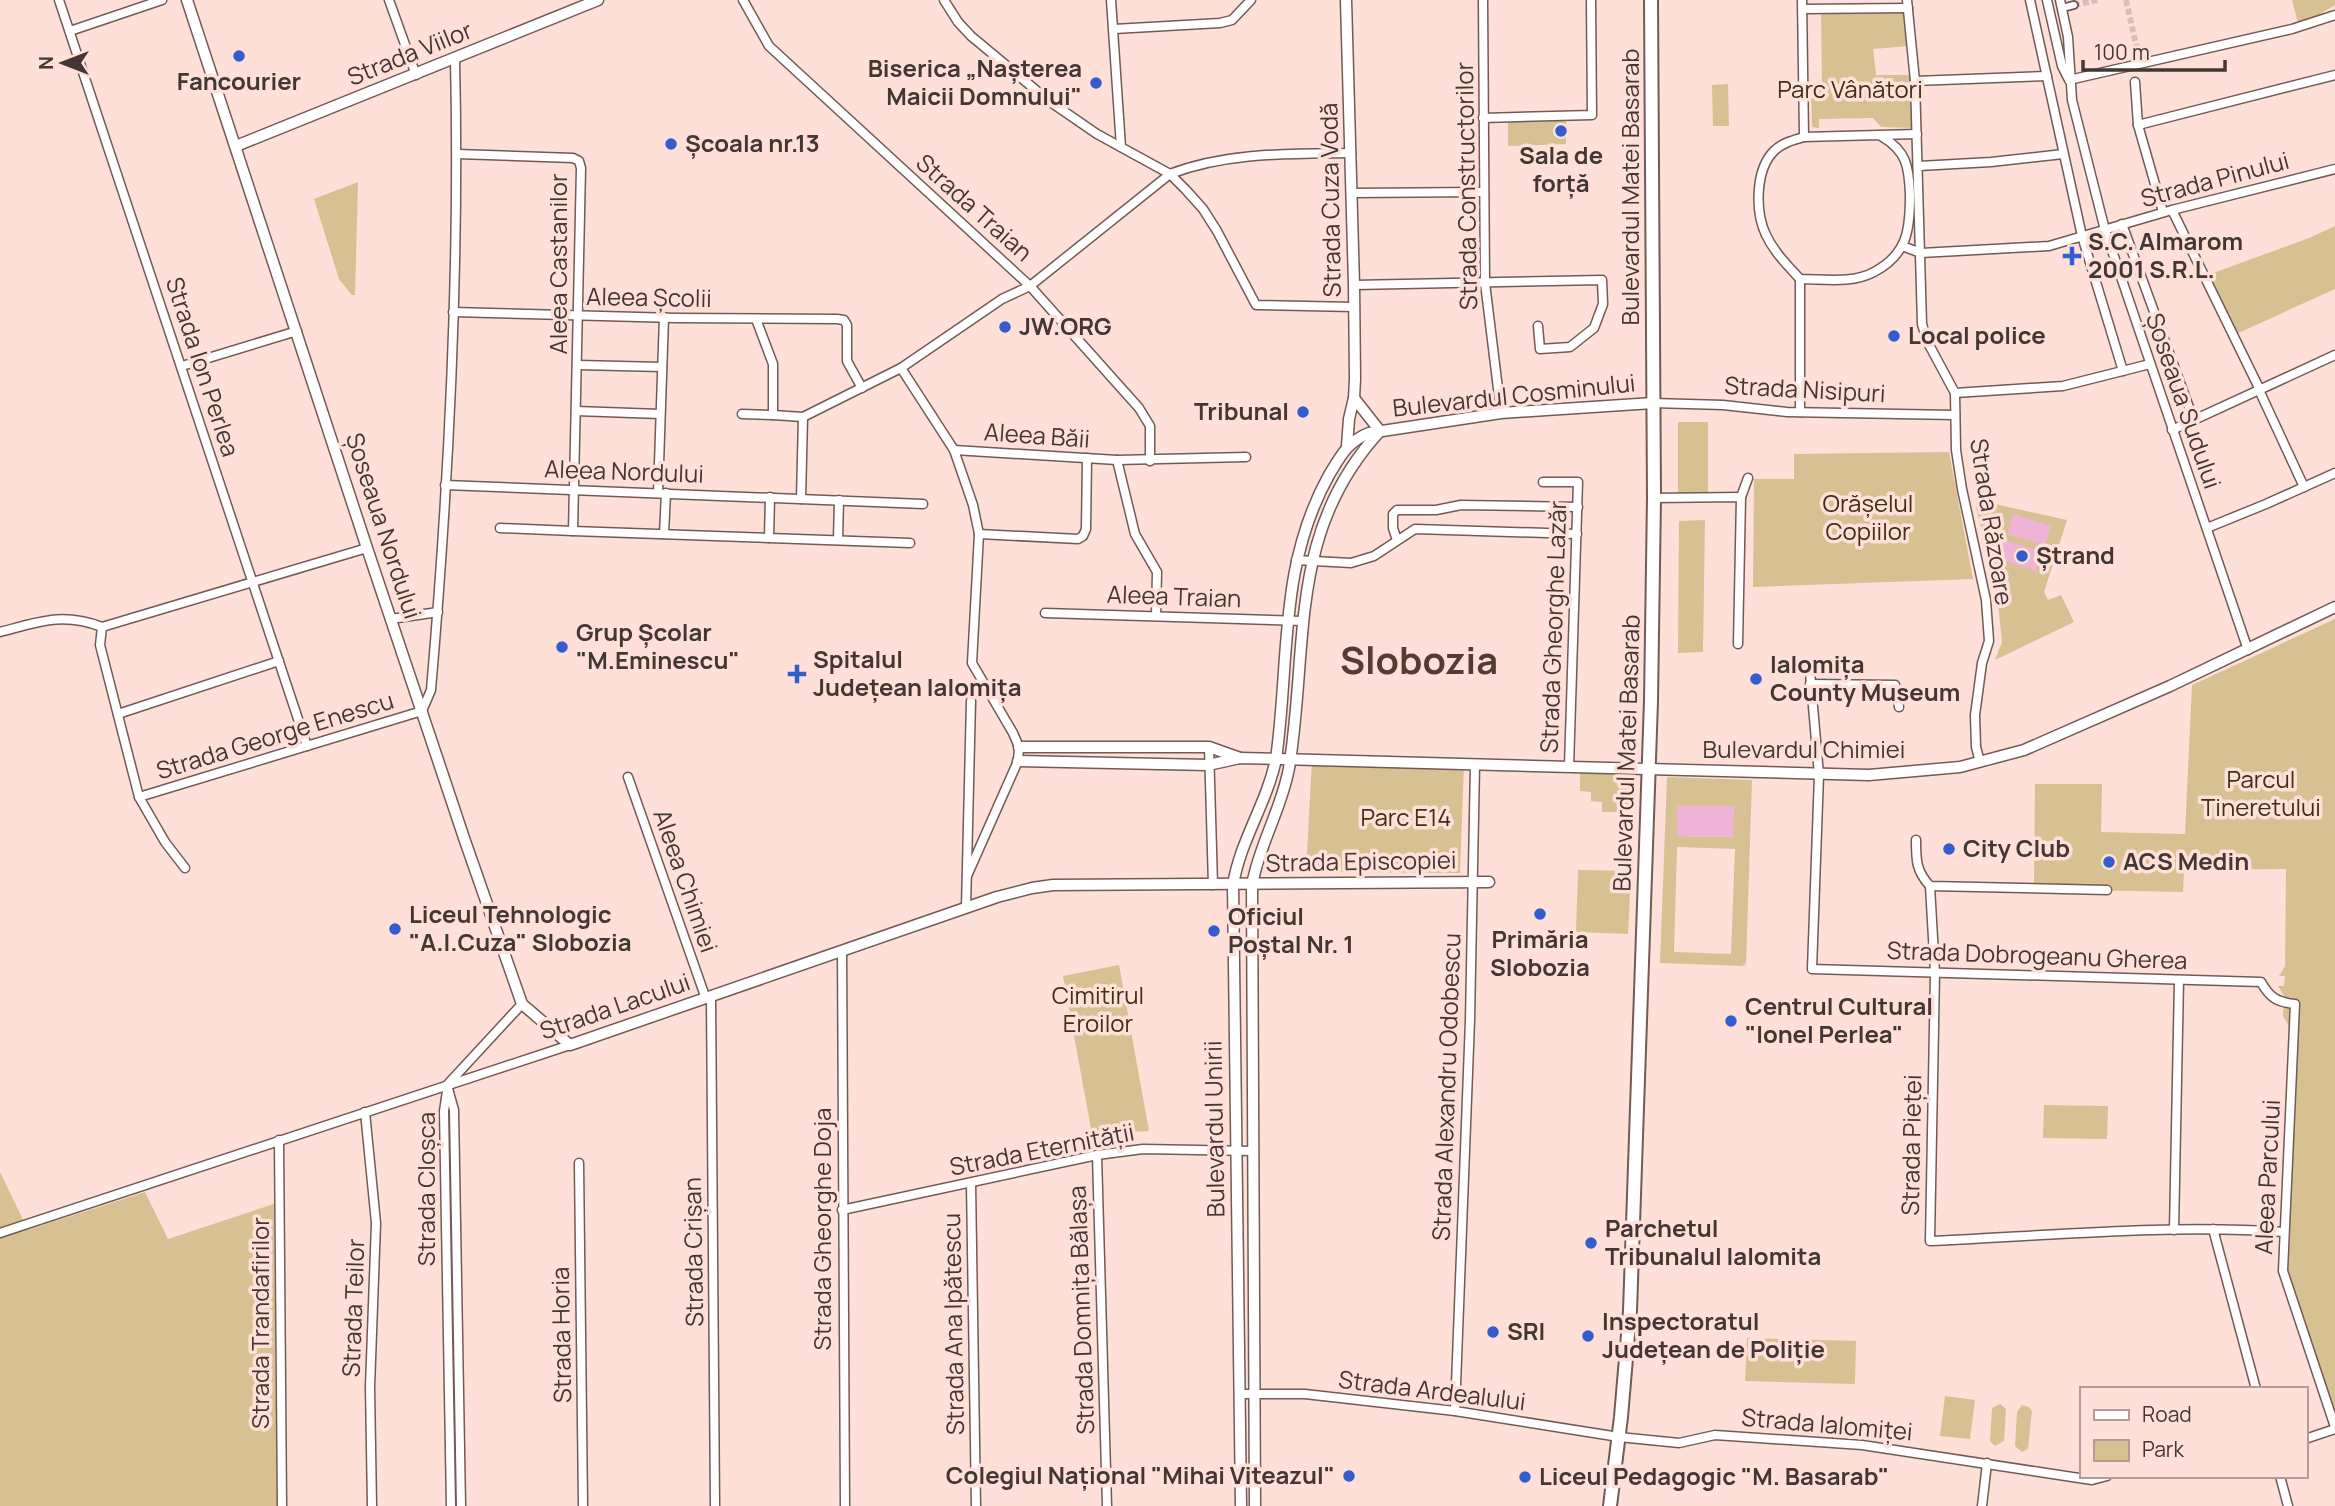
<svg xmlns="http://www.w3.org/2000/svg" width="2335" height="1506" font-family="Manrope,sans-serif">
	<rect width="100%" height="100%" fill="#fee0d9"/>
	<g fill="#d7c091" fill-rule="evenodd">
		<path d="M2292,0H2335V5L2299,27Z"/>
		<path d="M1906,10L1909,46L1873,49L1876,75H1911L1914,128L1881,127L1873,118L1819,119V128L1812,127L1811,86L1822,85L1821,12Z"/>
		<path d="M1728,84L1729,126H1713L1712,85Z"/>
		<path d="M1566,120V144L1508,146V121Z"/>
		<path d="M358,182L355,295H352L339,279L314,199Z"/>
		<path d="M2335,226V289L2234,335L2205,276L2309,238Z"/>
		<rect x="1678" y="422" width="30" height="75"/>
		<path d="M1949,452L1973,579L1753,587L1754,479H1794V454Z"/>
		<path d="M1986,502L2067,520L2044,592L2048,600L2061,595L2074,622L1995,660L2002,642L1997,593L1976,507Z"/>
		<path d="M1705,520L1703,652L1678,653L1679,521Z"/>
		<path d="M2335,619V1418L2287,1268L2291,1029L2283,1016L2284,996L2278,986H2284L2285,976H2279L2285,966L2286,869L2184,870L2183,892L2034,889L2035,784H2102L2101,832L2185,834L2192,685Z"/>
		<path d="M1312,760L1464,765L1460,873L1306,872Z"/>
		<path d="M1580,768L1632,769V812H1602V802L1591,801V792L1580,791Z"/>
		<path d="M1667,777L1752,780L1746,964L1742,963L1746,966L1660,963ZM1678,806H1734L1732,837L1677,836ZM1677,847L1735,849L1731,954L1674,952Z"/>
		<path d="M1578,870L1631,871L1628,934L1576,932Z"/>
		<path d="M1119,965L1149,1131L1092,1134L1063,976Z"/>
		<path d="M2044,1105L2108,1106L2107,1139L2043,1138Z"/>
		<path d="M0,1172L28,1230L145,1192L168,1239L274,1204L277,1506H0Z"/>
		<path d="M1747,1338L1856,1341L1855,1384L1745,1381Z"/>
		<path d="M1945,1396L1975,1400L1970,1439L1940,1436Z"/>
		<path d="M2000,1404L2006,1409L2004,1441L1995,1446L1990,1441L1992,1408Z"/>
		<path d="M2022,1405L2029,1407L2032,1411L2028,1449L2022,1452L2015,1446L2017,1412Z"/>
	</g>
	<g fill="#f0b3d8">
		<path d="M2013,514L2051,526L2045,545L2007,534Z"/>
		<path d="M2005,540L2042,552L2036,571L1999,559Z"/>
		<path d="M1677,806H1734L1733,837L1677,836Z"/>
	</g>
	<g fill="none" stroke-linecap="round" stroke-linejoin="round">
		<g stroke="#d9beb8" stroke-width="6" stroke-dasharray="6 3" stroke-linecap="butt">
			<path d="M2126,0L2138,53"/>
			<path d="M2074,5L2098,0"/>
		</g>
		<defs>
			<g id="pedestrian">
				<path d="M2062,8L2074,5"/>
				<path d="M2138,53L2140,64"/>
			</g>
			<g id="minor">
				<path d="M59,0L307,746"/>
				<path d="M389,0L416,75"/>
				<path d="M743,0L769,46L1030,286L1139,408L1150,426V461"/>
				<path d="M944,0L958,22L971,36L1049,101L1097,134L1170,174L1186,190L1203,209L1217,231L1256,305L1354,307"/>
				<path d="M1111,0L1121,147"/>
				<path d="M1483,0L1485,283L1501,413"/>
				<path d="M1802,0L1804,137"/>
				<path d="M1907,0L1915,81L1922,324L1927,341L1955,393L1956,450L1962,489L1986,600L1989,641L1982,663L1975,715L1976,747L1980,762"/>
				<path d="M2030,0L2082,236L2123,371"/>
				<path d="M2047,0L2062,66L2068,78"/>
				<path d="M2060,0L2068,37L2072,100L2105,230L2248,650"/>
				<path d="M1803,9L1908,8"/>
				<path d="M1114,29L1220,23L1232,20L1251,0"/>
				<path d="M70,31L162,0"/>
				<path d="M2069,80L2292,29L2335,15"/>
				<path d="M1915,81L2047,76"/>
				<path d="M2135,82L2138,125L2163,212"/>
				<path d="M1483,118L1592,115L1591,0"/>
				<path d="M2138,125L2335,75"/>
				<path d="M1881,136C1907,151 1909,167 1910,195C1910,229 1908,254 1874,272C1852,284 1824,279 1800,279C1788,266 1774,252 1766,235C1755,212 1755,170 1774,151C1782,143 1793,140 1804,137L1917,134"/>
				<path d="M457,154L573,158L579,161L581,168L573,531L769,538"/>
				<path d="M1919,166L1991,162L2063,154"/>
				<path d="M1352,193L1483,192"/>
				<path d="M2172,210L2260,390"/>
				<path d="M2122,224L2194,421"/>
				<path d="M1902,246L1921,253L2049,246L2172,210L2335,169"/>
				<path d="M1354,285L1602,280L1603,304L1594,328L1570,347L1540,349L1538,326"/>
				<path d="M453,312L676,318L837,319L844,320L847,325V361L862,388"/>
				<path d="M756,319L773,364V415L803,417L901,368L1002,299L1030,286L1170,174C1227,152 1290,154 1351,153"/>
				<path d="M578,365L662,367"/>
				<path d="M182,366L297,331"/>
				<path d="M901,368L954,450L973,505L979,534L972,663L1013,733L1019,747L1018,761L967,876"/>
				<path d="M2259,390L2304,487"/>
				<path d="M1955,393L2063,386L2150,364"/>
				<path d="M1653,403L1723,405L1787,412L1955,415"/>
				<path d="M576,411L660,414"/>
				<path d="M1800,412V279"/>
				<path d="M742,414L773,415"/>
				<path d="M2172,430L2335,355"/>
				<path d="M954,450L1117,460L1246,457"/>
				<path d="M1117,460L1135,534L1157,572L1156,616"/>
				<path d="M1543,482H1578L1569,767"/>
				<path d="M445,485L923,504"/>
				<path d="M658,493L664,317"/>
				<path d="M770,497L769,538L910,543"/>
				<path d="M1741,497L1748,478"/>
				<path d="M1654,498L1741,497L1738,644"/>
				<path d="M801,499L803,417"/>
				<path d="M500,528L573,531"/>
				<path d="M2207,528L2266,504L2335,473"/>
				<path d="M664,534L666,493"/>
				<path d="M979,534L1078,539L1083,536L1086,529L1087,458"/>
				<path d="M838,540L839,500"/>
				<path d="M1397,540L1393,528V514L1397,510H1436L1461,505L1578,507"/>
				<path d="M1296,560L1351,563L1374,556L1415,529L1577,534"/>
				<path d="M1045,613L1302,621"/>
				<path d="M391,619L438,612"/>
				<path d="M102,627L367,548"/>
				<path d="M102,627L100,645L139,797L165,842L185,868"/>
				<path d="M0,632C39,622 62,612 102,627"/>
				<path d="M1810,672L1819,775L1812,969L2261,982C2270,998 2277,1002 2295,1004L2283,1271L2335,1427"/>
				<path d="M1810,684L1895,685L1899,707"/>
				<path d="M118,714L279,661"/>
				<path d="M1209,747L1213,885"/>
				<path d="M628,777L706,999"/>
				<path d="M139,797L422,711L431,690C449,481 460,270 455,59"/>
				<path d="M1916,840C1916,860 1916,871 1930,886L2107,890"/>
				<path d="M1930,886L1935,973L1930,1241C2047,1236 2166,1224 2284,1232"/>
				<path d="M966,908L971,701"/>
				<path d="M842,951L845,1506"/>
				<path d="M711,997L715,1506"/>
				<path d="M448,1084L522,1004"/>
				<path d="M447,1085L454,1110L461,1506"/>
				<path d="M447,1091L444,1111L451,1506"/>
				<path d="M365,1112L376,1223L370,1387L372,1506"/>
				<path d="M279,1140L282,1506"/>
				<path d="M1097,1155L1107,1506"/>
				<path d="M579,1163L583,1506"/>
				<path d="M971,1183L976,1506"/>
				<path d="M842,1210L1097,1155L1143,1149L1252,1151"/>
				<path d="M2213,1229L2256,1389"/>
				<path d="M2174,1230L2179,980"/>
				<path d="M0,1233L570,1045"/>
				<path d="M1239,1394H1305L1455,1411L1619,1437L1679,1443L1715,1435L1862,1445L2092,1480L2107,1476"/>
				<path d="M1455,1411L1470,1020L1475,765"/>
				<path d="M2305,1439L2335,1429"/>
				<path d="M2280,1476L2288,1506"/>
				<path d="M1982,1506L1987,1463"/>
			</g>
			<g id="tertiary">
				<path d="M187,0L367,548L464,838L522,1004L570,1045L997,897L1032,888L1053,885L1489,882"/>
				<path d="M1346,0L1354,285L1355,379L1354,398L1349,419L1347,446"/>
				<path d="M236,146L598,0"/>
				<path d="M1354,398L1380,431"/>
				<path d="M1019,747H1209L1240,758"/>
				<path d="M1018,761L1208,765L1240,758L1869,775L1960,767L2024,750L2170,686L2335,607"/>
				<path d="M1241,1506L1233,885C1240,841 1267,803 1276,759C1290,660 1278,567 1329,475C1340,457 1348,441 1369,433L1501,413L1653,403"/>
				<path d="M1255,1506L1252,885C1259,845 1282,808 1289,768C1309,644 1287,532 1380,431"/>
			</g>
			<path id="primary" d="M1610,1506L1621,1417L1630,1311L1651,701L1654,498L1651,0"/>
		</defs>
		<use href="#pedestrian" stroke="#735a55" stroke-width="10"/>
		<use href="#minor" stroke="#735a55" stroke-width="11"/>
		<use href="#tertiary" stroke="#735a55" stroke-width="13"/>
		<use href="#primary" stroke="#735a55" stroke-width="16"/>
		<use href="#pedestrian" stroke="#fff" stroke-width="6"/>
		<use href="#minor" stroke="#fff" stroke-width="8"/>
		<use href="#tertiary" stroke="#fff" stroke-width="10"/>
		<use href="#primary" stroke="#fff" stroke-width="12"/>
	</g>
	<g fill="#335ccc" stroke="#fee0d9" stroke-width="2.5">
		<circle cx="239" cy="56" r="7"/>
		<circle cx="1096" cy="83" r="7"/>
		<circle cx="1561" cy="131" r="7"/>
		<circle cx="671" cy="144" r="7"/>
		<path d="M2068.5 245.5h7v7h7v7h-7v7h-7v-7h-7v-7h7z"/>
		<circle cx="1005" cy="327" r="7"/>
		<circle cx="1894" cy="336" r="7"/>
		<circle cx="1303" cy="412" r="7"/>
		<circle cx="2022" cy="556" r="7"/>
		<circle cx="562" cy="647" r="7"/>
		<path d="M793.5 663.5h7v7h7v7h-7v7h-7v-7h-7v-7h7z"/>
		<circle cx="1756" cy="679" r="7"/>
		<circle cx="1949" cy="849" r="7"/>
		<circle cx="2109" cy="862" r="7"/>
		<circle cx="1540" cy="914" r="7"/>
		<circle cx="395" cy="929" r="7"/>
		<circle cx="1214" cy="931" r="7"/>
		<circle cx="1731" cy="1021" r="7"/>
		<circle cx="1591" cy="1243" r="7"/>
		<circle cx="1493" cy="1332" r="7"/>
		<circle cx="1588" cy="1336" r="7"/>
		<circle cx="1349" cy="1476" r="7"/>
		<circle cx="1525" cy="1477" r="7"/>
	</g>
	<g text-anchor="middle" stroke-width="7" stroke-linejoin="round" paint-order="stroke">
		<g font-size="24" fill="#433734" stroke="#fee0d9">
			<text transform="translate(410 54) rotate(-22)" y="8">Strada Viilor</text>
			<text transform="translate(2215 180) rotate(-15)" y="8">Strada Pinului</text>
			<text transform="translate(1467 186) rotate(-91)" y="8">Strada Constructorilor</text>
			<text transform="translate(1631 187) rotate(-90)" y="8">Bulevardul Matei Basarab</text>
			<text transform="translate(1331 200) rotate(-91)" y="8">Strada Cuza Vodă</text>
			<text transform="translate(974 208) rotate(42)" y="8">Strada Traian</text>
			<text transform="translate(559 264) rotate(-90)" y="8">Aleea Castanilor</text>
			<text transform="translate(649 298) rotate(1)" y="8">Aleea Școlii</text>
			<text transform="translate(202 367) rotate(72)" y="8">Strada Ion Perlea</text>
			<text transform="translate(1805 390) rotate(3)" y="8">Strada Nisipuri</text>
			<text transform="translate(1514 396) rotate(-6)" y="8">Bulevardul Cosminului</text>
			<text transform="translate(2183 401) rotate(71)" y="8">Șoseaua Sudului</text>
			<text transform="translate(1037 436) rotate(4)" y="8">Aleea Băii</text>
			<text transform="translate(624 472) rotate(2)" y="8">Aleea Nordului</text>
			<text transform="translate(1991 522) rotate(81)" y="8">Strada Răzoare</text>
			<text transform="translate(383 526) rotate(72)" y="8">Șoseaua Nordului</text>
			<text transform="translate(1174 597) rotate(2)" y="8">Aleea Traian</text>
			<text transform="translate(1554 627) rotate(-88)" y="8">Strada Gheorghe Lazăr</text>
			<text transform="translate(275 736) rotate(-17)" y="8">Strada George Enescu</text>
			<text x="1804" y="758">Bulevardul Chimiei</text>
			<text transform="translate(1627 753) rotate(-88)" y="8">Bulevardul Matei Basarab</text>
			<text transform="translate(1361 862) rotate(-1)" y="8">Strada Episcopiei</text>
			<text transform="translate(685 881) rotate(71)" y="8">Aleea Chimiei</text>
			<text transform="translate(2037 956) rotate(2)" y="8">Strada Dobrogeanu Gherea</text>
			<text transform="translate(615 1007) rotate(-19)" y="8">Strada Lacului</text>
			<text transform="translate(1447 1087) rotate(-88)" y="8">Strada Alexandru Odobescu</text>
			<text transform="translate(1215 1129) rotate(-91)" y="8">Bulevardul Unirii</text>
			<text transform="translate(1912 1145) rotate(-89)" y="8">Strada Pieței</text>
			<text transform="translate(1042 1150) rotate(-11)" y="8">Strada Eternității</text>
			<text transform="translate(2268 1177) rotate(-87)" y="8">Aleea Parcului</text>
			<text transform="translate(427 1189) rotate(-90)" y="8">Strada Cloșca</text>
			<text transform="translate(823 1229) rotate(-90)" y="8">Strada Gheorghe Doja</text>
			<text transform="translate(694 1252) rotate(-91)" y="8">Strada Crișan</text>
			<text transform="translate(354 1308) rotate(-88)" y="8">Strada Teilor</text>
			<text transform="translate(1082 1310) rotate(-92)" y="8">Strada Domnița Bălașa</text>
			<text transform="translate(261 1323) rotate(-90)" y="8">Strada Trandafirilor</text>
			<text transform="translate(954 1324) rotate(-91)" y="8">Strada Ana Ipătescu</text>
			<text transform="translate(562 1335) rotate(-91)" y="8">Strada Horia</text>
			<text transform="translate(1432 1391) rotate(7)" y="8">Strada Ardealului</text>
			<text transform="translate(1827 1425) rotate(5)" y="8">Strada Ialomiței</text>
		</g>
		<g font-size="24" font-weight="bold" fill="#433734" stroke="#fee0d9" text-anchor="start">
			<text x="1082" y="77" text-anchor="end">Biserica „Nașterea<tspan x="1082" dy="28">Maicii Domnului"</tspan></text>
			<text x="239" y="90" text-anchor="middle">Fancourier</text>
			<text x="685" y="152">Școala nr.13</text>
			<text x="1561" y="164" text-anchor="middle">Sala de<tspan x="1561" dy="28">forță</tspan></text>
			<text x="2088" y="250">S.C. Almarom<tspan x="2088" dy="28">2001 S.R.L.</tspan></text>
			<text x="1019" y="335">JW.ORG</text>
			<text x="1908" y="344">Local police</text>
			<text x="1289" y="420" text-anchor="end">Tribunal</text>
			<text x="2036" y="564">Ștrand</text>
			<text x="576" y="641">Grup Școlar<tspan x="576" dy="28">"M.Eminescu"</tspan></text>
			<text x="813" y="668">Spitalul<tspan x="813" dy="28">Județean Ialomița</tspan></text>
			<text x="1770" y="673">Ialomița<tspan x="1770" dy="28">County Museum</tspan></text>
			<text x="1963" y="857">City Club</text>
			<text x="2123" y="870">ACS Medin</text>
			<text x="409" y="923">Liceul Tehnologic<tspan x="409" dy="28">"A.I.Cuza" Slobozia</tspan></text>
			<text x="1228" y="925">Oficiul<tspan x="1228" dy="28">Poștal Nr. 1</tspan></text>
			<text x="1540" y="948" text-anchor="middle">Primăria<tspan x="1540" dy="28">Slobozia</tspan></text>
			<text x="1745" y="1015">Centrul Cultural<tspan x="1745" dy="28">"Ionel Perlea"</tspan></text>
			<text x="1605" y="1237">Parchetul<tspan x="1605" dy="28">Tribunalul Ialomita</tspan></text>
			<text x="1602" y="1330">Inspectoratul<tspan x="1602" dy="28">Județean de Poliție</tspan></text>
			<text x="1507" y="1340">SRI</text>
			<text x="1335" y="1484" text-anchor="end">Colegiul Național "Mihai Viteazul"</text>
			<text x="1539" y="1485">Liceul Pedagogic "M. Basarab"</text>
		</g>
		<g font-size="24" fill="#3d3015" stroke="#fee0d9">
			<text x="1850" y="98">Parc Vânători</text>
			<text x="1868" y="512">Orășelul<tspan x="1868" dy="28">Copiilor</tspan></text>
			<text x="2261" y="788">Parcul<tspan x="2261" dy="28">Tineretului</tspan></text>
			<text x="1406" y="826">Parc E14</text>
			<text x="1098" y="1004">Cimitirul<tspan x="1098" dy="28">Eroilor</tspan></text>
		</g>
		<g font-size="38" font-weight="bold" fill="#533b36" stroke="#fee0d9">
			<text x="1419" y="674">Slobozia</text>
		</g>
	</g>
	<rect x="2080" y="1387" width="228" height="91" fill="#fee0d9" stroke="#b39c97" stroke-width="2"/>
	<rect x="2094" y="1410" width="35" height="10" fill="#ffffff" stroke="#b39c97" stroke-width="2"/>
	<text x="2142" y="1422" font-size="21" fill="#433734">Road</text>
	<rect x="2094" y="1440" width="35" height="21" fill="#d7c091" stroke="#b39c97" stroke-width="2"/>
	<text x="2142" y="1457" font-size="21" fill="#433734">Park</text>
	<g transform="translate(63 63) rotate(270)" stroke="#fee0d9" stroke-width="5" paint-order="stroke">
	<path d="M0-5L12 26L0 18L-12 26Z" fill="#433734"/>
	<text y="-10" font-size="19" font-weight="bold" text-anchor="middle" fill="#433734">N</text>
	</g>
	<path d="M2083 60v10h142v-10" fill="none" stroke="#433734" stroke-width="3.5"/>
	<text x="2094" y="60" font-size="21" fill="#433734" stroke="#fee0d9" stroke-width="5" paint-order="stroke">100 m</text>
</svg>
